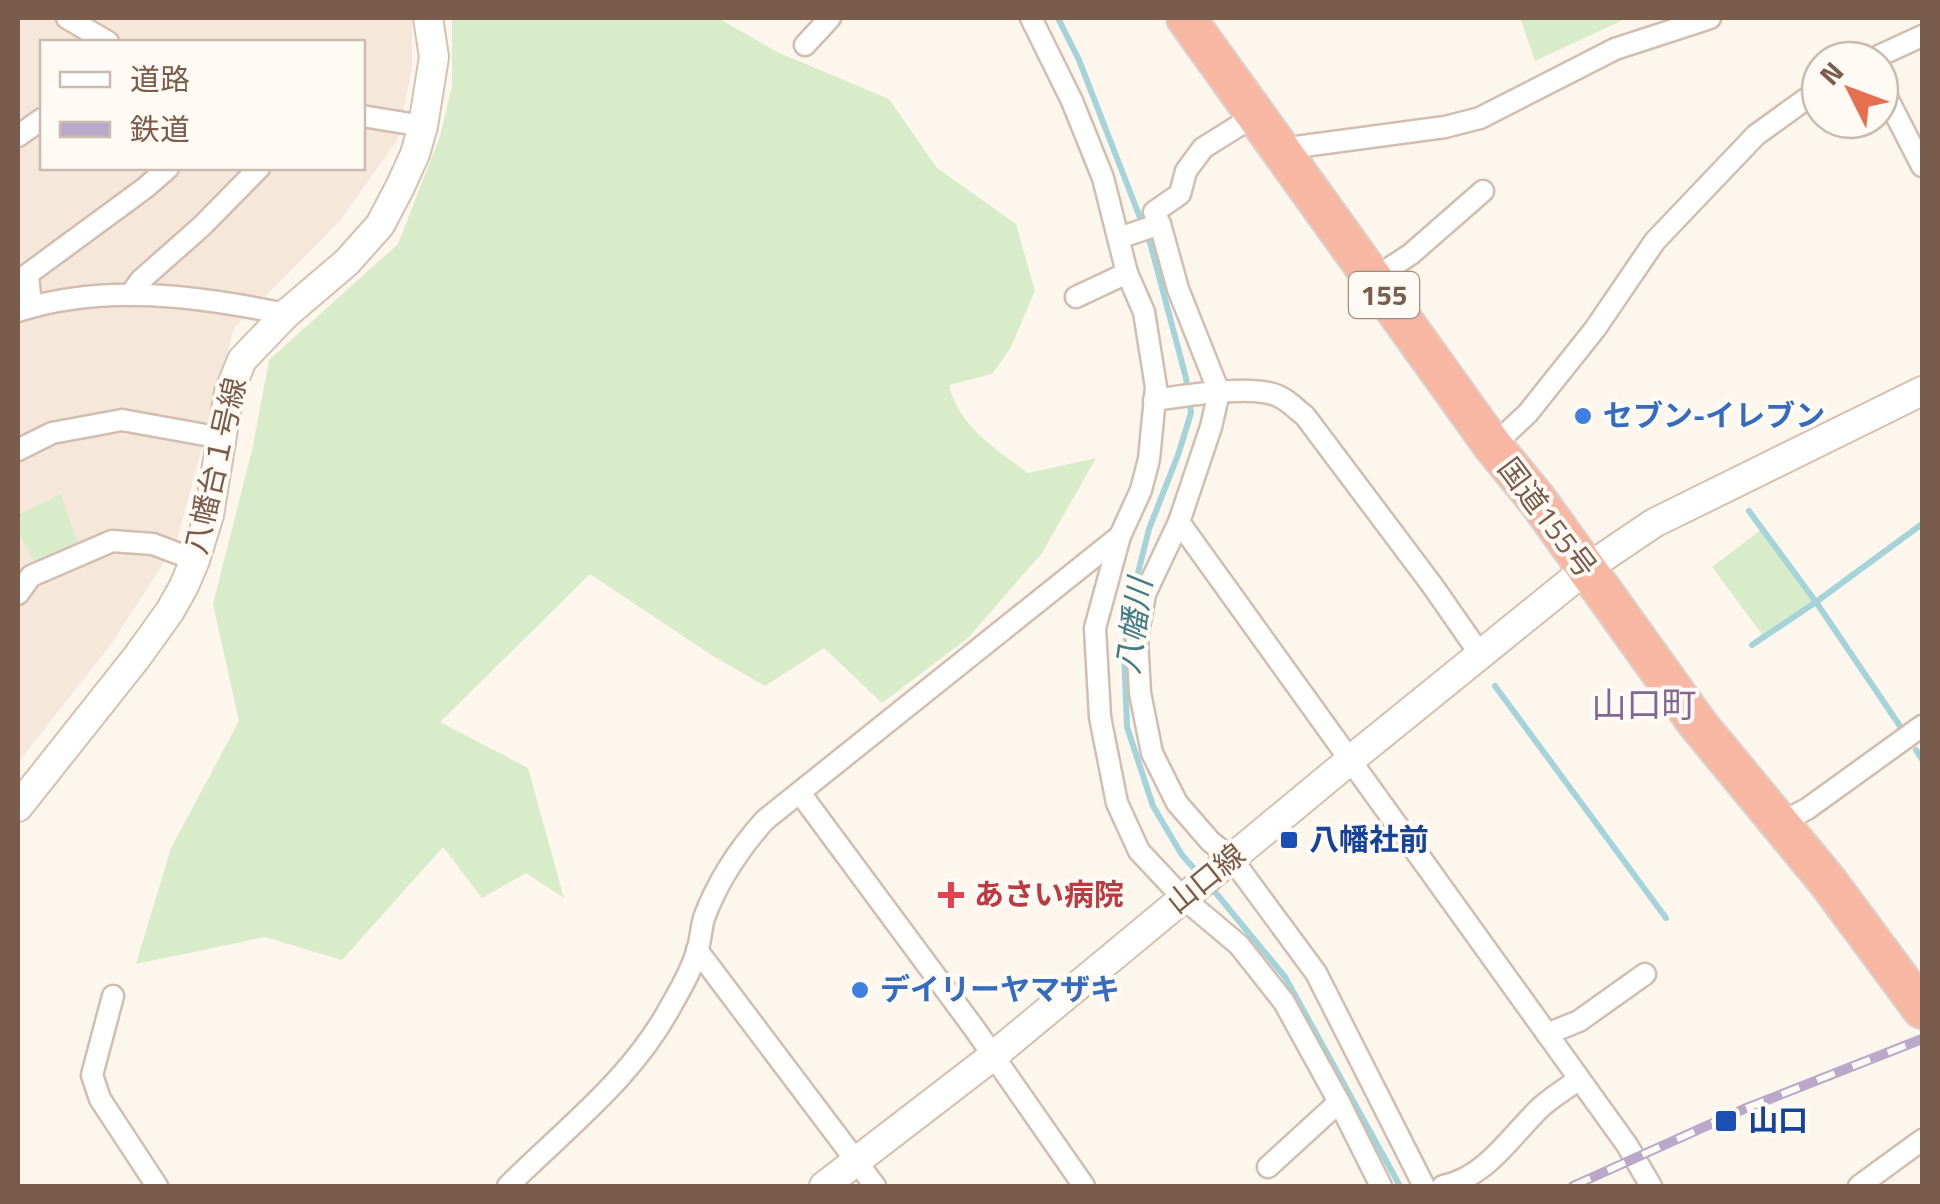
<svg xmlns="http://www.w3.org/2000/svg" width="1940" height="1204" font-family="'Titillium Web','Noto Sans JP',sans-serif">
	<rect width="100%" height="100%" fill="#fdf6ec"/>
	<path fill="#f5e8da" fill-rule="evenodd" d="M18,18H412V67L398,139L339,222L234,328L176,544L112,643L18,763ZM42,42H362V168H42Z"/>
	<g fill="#d8ecc9">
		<path d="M452,18H718L777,52L889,99L937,168L1016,224L1035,291L1010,349L992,374L949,385C959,427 996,449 1028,473L1096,458L1042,553L968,638L882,703L824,648L765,686L713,656L590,574L440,722L528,768L564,898L526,873L482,898L443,847L342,960L265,937L136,964L171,848L239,721L213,604L253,446L269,360L398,244L440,136L452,86Z"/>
		<path d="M1520,18H1620L1621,21L1535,61Z"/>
		<path d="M61,494L78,544L36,565L18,532V515Z"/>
		<path d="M1762,529L1816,602L1764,637L1712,567Z"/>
	</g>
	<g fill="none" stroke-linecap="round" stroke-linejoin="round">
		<g stroke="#a5d3da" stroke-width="6">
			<path d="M1058,18L1079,60L1151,246L1186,378L1191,413L1178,455L1149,529L1132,597L1124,652L1127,727L1153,806L1182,855L1199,874"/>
			<path d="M1749,511L1816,602L1902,729"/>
			<path d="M1752,645L1816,602L1922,524"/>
			<path d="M1495,686L1666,918"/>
			<path d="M1916,750L1922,759"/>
			<path d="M1211,887L1285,977L1400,1186"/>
		</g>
		<defs>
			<g id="street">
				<path d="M67,18L108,42"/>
				<path d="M1031,18L1072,101L1103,178L1127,273L1144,312L1156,387L1149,459L1141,490L1120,536L1095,628L1100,717L1117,803L1139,851L1183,898L1239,945L1284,1002L1339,1102L1381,1186"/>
				<path d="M805,45L830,18"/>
				<path d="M1870,60L1922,36"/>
				<path d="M1880,84L1922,166"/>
				<path d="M1256,115L1203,148L1186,171L1180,194L1154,212L1160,224L1178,289L1219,392L1211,427L1179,522L1145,594L1137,639L1140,693L1152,753L1177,803L1210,841L1232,859L1316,973L1424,1186"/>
				<path d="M362,116L423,126"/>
				<path d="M18,136L42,119"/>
				<path d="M1281,149L1445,127L1480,118L1615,49L1710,18"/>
				<path d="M1119,238L1160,224"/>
				<path d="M1373,279L1411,254L1483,191"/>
				<path d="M130,295L141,280L202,226L259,168"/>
				<path d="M1076,297L1127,273"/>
				<path d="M31,307L28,274L145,188L168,168"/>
				<path d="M18,311C105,283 198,296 286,314"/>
				<path d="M1154,400C1183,396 1256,383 1280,397C1289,401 1297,410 1305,416L1432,585L1480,654"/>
				<path d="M1493,446L1528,413L1595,329L1655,241L1756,135L1820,89"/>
				<path d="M18,450L52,433L122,420L222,438"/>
				<path d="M1179,522L1627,1145L1651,1186"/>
				<path d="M18,594L31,576L112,541L153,544L195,560"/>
				<path d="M800,793L974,1028L1084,1186"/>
				<path d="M1778,824L1807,809L1922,726"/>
				<path d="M697,950L875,1186"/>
				<path d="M113,996L92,1075L100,1099L157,1186"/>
				<path d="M1547,1034L1579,1021L1645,974"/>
				<path d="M1268,1167L1339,1102"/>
				<path d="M508,1186C566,1128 633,1078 672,1004C682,987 693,967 698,948C701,938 701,928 704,918C718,880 738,850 765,820L1120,536"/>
				<path d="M1443,1186C1486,1177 1510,1137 1540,1108C1552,1097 1566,1089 1579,1079"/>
				<path d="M1859,1186L1922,1140"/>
			</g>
			<g id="secondary">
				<path d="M18,807L137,657L170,611L184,586L195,560L209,515L229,392L242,360L286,314L347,262L380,225L400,187L415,154L423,126L434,57L428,18"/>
				<path d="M824,1186L993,1056L1349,761L1586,569L1654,523L1922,391"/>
			</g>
			<path id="highway" d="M1186,18L1493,446L1538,501L1697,723L1828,882L1922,1009"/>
		</defs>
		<use href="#street" stroke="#d1beb0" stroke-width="25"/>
		<use href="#secondary" stroke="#d6c0b0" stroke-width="32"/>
		<use href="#highway" stroke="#dad1cd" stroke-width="42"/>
		<use href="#street" stroke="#fff" stroke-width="20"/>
		<use href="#secondary" stroke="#fff" stroke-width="28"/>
		<use href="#highway" stroke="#f7b7a3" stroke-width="38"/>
		<defs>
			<path id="rail" d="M1573,1186L1744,1109L1922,1039"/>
		</defs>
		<use href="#rail" stroke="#b9a8c9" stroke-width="10"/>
		<use href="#rail" stroke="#fffaf3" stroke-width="6" stroke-dasharray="19" stroke-linecap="butt"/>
	</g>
	<g fill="#3f7fe0" stroke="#fffaf3" stroke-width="4">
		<circle cx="1583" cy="416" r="10"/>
		<circle cx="860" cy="990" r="10"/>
	</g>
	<g fill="#1a4fb4" stroke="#fffaf3" stroke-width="4">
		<rect x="1279" y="830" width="20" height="20" rx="5"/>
		<rect x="1714" y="1109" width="24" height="24" rx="5"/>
	</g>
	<path fill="#e0444e" stroke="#fffaf3" stroke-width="4" d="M946 880h10v10h10v10h-10v10h-10v-10h-10v-10h10z"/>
	<g text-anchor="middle" stroke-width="8" stroke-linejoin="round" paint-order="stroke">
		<rect fill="#fffaf3" stroke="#a28b7f" stroke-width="2.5" x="1349" y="272" width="70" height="46" rx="8"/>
		<g font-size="28" font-weight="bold" fill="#7a5c4d">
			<text x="1384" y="305">155</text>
		</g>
		<g font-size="30" font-weight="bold" fill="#366cbe" stroke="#fffaf3" text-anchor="start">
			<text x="1603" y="426">セブン-イレブン</text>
			<text x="880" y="1000">デイリーヤマザキ</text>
		</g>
		<g font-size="30" fill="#7a5c4d" stroke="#fffaf3">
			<text transform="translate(216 466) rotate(-77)" y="10">八幡台１号線</text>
			<text transform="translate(1547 518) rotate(53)" y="10">国道155号</text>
			<text transform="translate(1206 879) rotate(-39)" y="10">山口線</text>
		</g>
		<g font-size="30" font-weight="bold" fill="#164399" stroke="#fffaf3" text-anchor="start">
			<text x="1309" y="850">八幡社前</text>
			<text x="1748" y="1131">山口</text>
		</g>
		<g font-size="30" font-weight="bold" fill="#be3a42" stroke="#fffaf3" text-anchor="start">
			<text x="974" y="905">あさい病院</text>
		</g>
		<g font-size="32" font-style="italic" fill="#437c86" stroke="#fffaf3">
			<text transform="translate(1134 626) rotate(-82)" y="11">八幡川</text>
		</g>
		<g font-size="35" fill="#846695" stroke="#fffaf3">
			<text x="1644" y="717">山口町</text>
		</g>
	</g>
	<rect width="1940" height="1204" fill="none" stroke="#7a5c4d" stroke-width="40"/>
	<rect x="40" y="40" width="325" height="130" fill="#fffaf3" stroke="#cabbb1" stroke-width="2.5"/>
	<rect x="60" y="72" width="50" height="15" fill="#ffffff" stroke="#cabbb1" stroke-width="2.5"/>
	<text x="130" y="90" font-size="30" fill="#7a5c4d">道路</text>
	<rect x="60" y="122" width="50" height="15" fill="#b9a8c9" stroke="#cabbb1" stroke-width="2.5"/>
	<text x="130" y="140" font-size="30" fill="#7a5c4d">鉄道</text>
	<g transform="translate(1850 90) rotate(312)"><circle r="48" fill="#fffaf3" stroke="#cabbb1" stroke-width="2.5"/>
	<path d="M0-8L18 38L0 25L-18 38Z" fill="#e76f51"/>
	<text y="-15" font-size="28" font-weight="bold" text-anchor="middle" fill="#7a5c4d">N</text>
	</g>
</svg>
